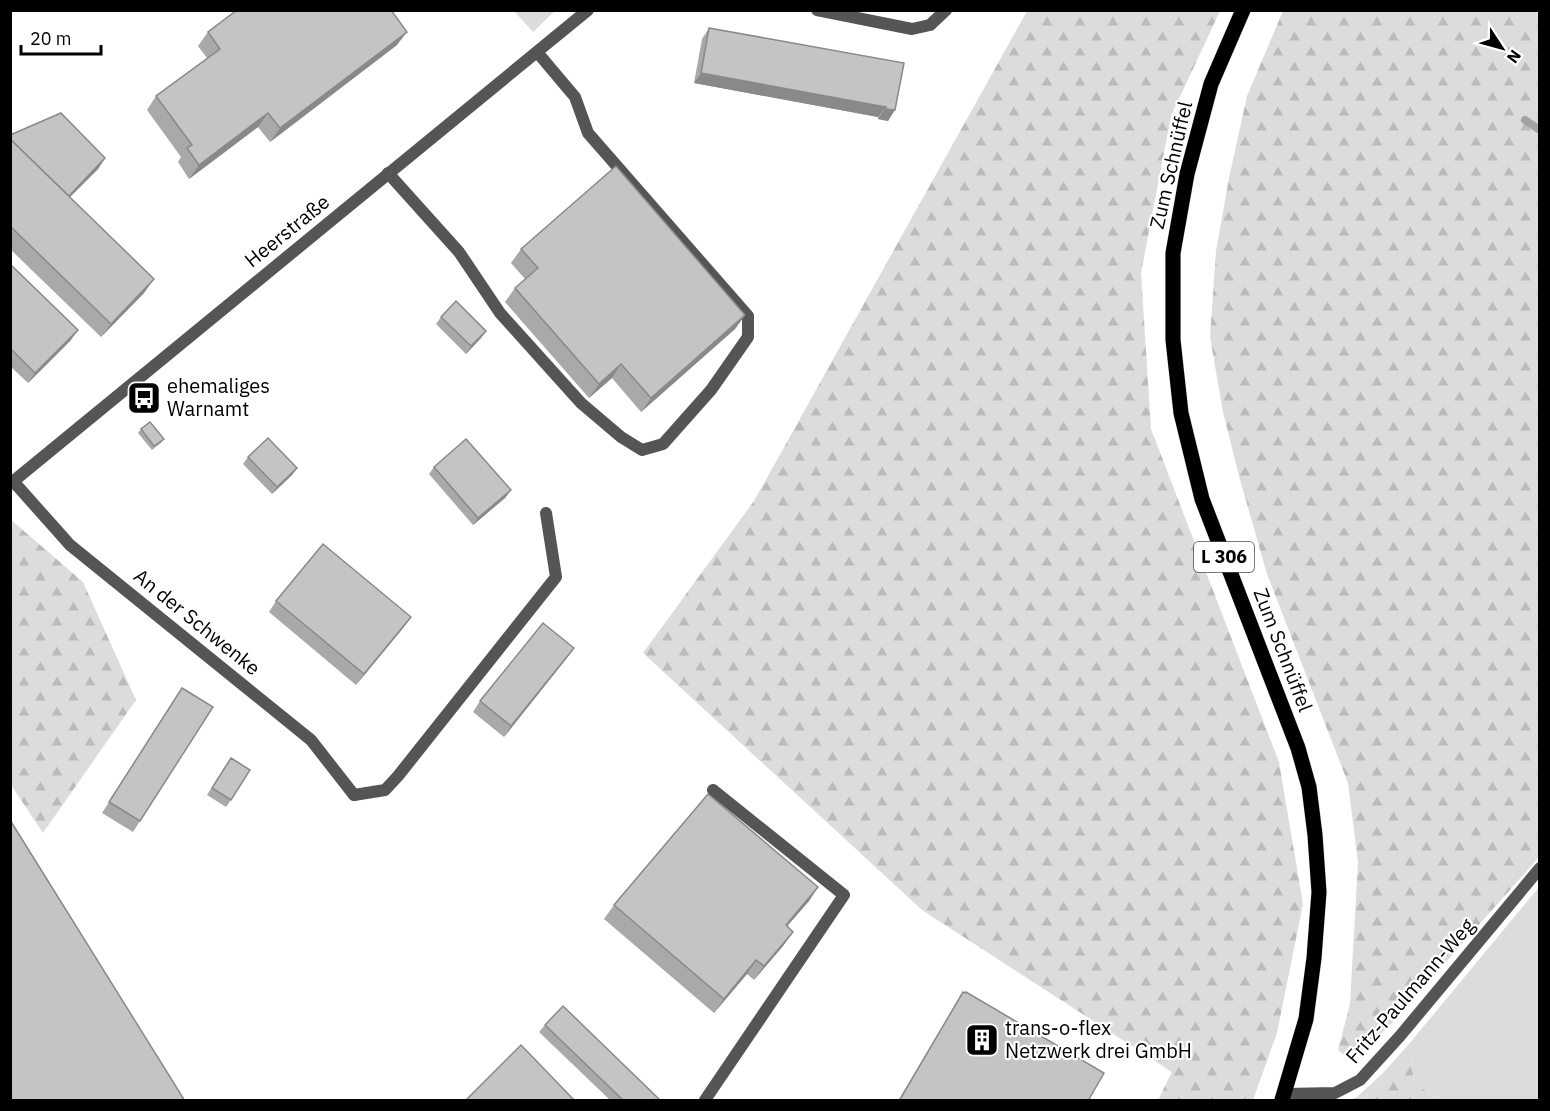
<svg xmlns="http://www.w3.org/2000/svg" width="1550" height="1111" font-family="'IBM Plex Sans',sans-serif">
	<defs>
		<pattern id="forest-firs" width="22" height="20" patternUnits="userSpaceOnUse" patternTransform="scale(1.5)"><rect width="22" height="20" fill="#dcdcdc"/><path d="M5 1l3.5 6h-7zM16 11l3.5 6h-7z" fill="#bbb"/></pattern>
	</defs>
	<rect width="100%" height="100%" fill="#fff"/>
	<path fill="#dcdcdc" d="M1539,887V1100H1444L1414,1084L1410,1051L1362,1100H1350L1357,1097L1383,1073L1409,1044Z"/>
	<g fill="url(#forest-firs)">
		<path d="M514,11H555L533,32Z"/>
		<path d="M1027,11H1220L1171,116L1141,273L1151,429L1279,762L1303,904L1277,1033L1253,1100H1158L1172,1072L922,910L643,653L754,501Z"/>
		<path d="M1283,11H1539V857L1391,1024L1352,1061L1338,1050L1350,1004L1358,862L1348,783L1267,574L1239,476L1223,412L1210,337L1216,251L1229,178L1247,96Z"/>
		<path d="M10,519L83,582L136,700L43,833L11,785Z"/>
		<path d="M1410,1050L1414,1084L1444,1100H1362Z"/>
	</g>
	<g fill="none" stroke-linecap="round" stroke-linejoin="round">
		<path stroke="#a3a3a3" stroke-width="8" d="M1525,120L1540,130"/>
		<defs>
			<path id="primary" d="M1243,10L1211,84L1187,174L1173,253V340L1181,413L1202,499L1298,748L1309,787L1315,835L1319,892L1314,958L1306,1019L1282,1100"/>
		</defs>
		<use href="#primary" stroke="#dbdbdb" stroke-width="16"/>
		<g stroke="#555" stroke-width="12">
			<path d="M817,10L912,29L930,25L946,10"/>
			<path d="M388,173L459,252L500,313L581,403L621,437L642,450L663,444L711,390L748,337V316L588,133L575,97L537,52"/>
			<path d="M354,795L385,790L398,776L556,577L546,513"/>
			<path d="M705,1100L844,895L713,790"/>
		</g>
		<g stroke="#555" stroke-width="12">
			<path d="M13,481L70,545L311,740L354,795"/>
			<path d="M10,484L588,10"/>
			<path d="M1285,1094L1335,1093L1360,1080L1400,1036L1540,868"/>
		</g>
		<use href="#primary" stroke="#000" stroke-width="15"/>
	</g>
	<g fill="#a9a9a9">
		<path d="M709,28L904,63L888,121L878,119V117L694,83L702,39Z"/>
		<path d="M208,32L397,45L270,142L258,127L189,179L178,162L181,157L147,110L156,96L207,58L198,46Z"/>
		<path d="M10,135L105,158L98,169L70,197L144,293L101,337L10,249Z"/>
		<path d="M521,249L745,315L735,329L641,412L612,378L589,398L505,302L515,288L525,279L511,263Z"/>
		<path d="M10,264L78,330L70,341L28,383L10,366Z"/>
		<path d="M441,317L486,331L481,338L466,354L436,324Z"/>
		<path d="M141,429L164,439L161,443L152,450L138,433Z"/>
		<path d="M248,457L297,468L292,475L272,494L243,464Z"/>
		<path d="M434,467L511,490L505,498L473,525L429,474Z"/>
		<path d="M276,601L403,628L356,685L269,612Z"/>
		<path d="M566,659L504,737L473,712L480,701Z"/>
		<path d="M182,688L140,821L133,832L102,813Z"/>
		<path d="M226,765L231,800L226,807L207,795Z"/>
		<path d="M818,887L809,901L787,926L793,932L783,946L754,980L747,974L714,1013L604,919L614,905Z"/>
		<path d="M963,992L1088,1101H898Z"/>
		<path d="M545,1025L661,1101H611L539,1032Z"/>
	</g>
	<g fill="#898989">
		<path d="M407,32L397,45L270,142L280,128Z"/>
		<path d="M701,73L886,107L878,117L694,83Z"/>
		<path d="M885,109L895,110L888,121L878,119Z"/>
		<path d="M268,113L258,127L189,179L199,165Z"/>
		<path d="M105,158L98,169L58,209L66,198Z"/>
		<path d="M154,279L144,293L101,337L111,324Z"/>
		<path d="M745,315L735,329L641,412L651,398Z"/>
		<path d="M78,330L70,341L28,383L35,373Z"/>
		<path d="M486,331L481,338L466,354L471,346Z"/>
		<path d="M621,364L612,378L589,398L599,384Z"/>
		<path d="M297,468L292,475L272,494L277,487Z"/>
		<path d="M511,490L505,498L473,525L478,518Z"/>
		<path d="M411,617L403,628L356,685L364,674Z"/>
		<path d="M574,648L566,659L504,737L511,726Z"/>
		<path d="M818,887L809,901L776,939L786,925Z"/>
		<path d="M793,932L783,946L754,980L764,966Z"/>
		<path d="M756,960L747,974L714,1013L724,999Z"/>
	</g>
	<g fill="#c4c4c4" stroke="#898989" stroke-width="1.5">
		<path d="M237,10H391L407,32L280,128L268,113L199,165L187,148L192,145L156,96L220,49L208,32Z"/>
		<path d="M709,28L904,63L895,110L885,109L886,107L701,73Z"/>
		<path d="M61,113L105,158L69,196L10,139V135Z"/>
		<path d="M10,139L154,279L111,324L10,226Z"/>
		<path d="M616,166L745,315L651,398L621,364L599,384L515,288L538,268L521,249Z"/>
		<path d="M10,264L78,330L35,373L10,348Z"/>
		<path d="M456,301L486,331L471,346L441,317Z"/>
		<path d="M150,422L164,439L154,446L141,429Z"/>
		<path d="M268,438L297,468L277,487L248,457Z"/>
		<path d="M466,439L511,490L478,518L434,467Z"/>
		<path d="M323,544L411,617L364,674L276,601Z"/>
		<path d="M543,623L574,648L511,726L480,701Z"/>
		<path d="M182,688L213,707L140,821L109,802Z"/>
		<path d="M231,758L250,770L231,800L212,788Z"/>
		<path d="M708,794L818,887L786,925L793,932L764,966L756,960L724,999L614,905Z"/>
		<path d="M10,820L185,1101H10Z"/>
		<path d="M963,992L965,993L966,992L1104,1073L1088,1101H899Z"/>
		<path d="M563,1006L661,1101H624L545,1025Z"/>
		<path d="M521,1045L575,1101H465Z"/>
	</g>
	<defs>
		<symbol id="bus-square" viewBox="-11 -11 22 22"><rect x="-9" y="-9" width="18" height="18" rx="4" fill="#000" stroke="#fff"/><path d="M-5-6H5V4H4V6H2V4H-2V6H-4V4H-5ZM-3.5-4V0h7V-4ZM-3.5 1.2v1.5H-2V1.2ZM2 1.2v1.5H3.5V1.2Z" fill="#fff"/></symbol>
		<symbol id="building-square" viewBox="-11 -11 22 22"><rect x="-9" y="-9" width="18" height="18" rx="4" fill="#000" stroke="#fff"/><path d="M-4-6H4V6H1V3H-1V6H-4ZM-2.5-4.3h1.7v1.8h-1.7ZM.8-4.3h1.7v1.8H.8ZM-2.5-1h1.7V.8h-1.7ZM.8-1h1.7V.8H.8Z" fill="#fff"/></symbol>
	</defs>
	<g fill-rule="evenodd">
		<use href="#bus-square" x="125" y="379" width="38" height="38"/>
		<use href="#building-square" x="963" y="1021" width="38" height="38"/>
	</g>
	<g text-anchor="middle" stroke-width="4.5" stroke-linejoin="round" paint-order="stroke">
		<rect fill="#fff" stroke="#4c4c4c" stroke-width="1.5" x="1194" y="542" width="60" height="30" rx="4.5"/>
		<g font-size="18" font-weight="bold" fill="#000">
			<text x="1224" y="563">L 306</text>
		</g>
		<g font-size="20" fill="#000" stroke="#fff">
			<text transform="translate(1171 165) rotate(-77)" y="7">Zum Schnüffel</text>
			<text transform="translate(287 231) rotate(-39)" y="7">Heerstraße</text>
			<text transform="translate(197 622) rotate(39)" y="7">An der Schwenke</text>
			<text transform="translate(1283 650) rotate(69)" y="7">Zum Schnüffel</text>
			<text transform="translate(1410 991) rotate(-49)" y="7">Fritz-Paulmann-Weg</text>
		</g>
		<g font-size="20" fill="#000" stroke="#fff" text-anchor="start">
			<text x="167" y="393">ehemaliges<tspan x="167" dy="23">Warnamt</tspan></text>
			<text x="1005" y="1035">trans-o-flex<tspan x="1005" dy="23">Netzwerk drei GmbH</tspan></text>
		</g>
	</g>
	<rect width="1550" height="1111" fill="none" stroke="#000000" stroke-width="24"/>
	<g transform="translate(1502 48) rotate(126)" stroke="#ffffff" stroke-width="4.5" paint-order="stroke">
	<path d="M0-4.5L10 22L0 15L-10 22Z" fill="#000000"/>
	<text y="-9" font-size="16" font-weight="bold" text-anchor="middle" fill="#000000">N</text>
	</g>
	<path d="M21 45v9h80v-9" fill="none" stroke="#000000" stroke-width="3"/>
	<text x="30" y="45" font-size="18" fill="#000000" stroke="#ffffff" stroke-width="4.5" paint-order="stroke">20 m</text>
</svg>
